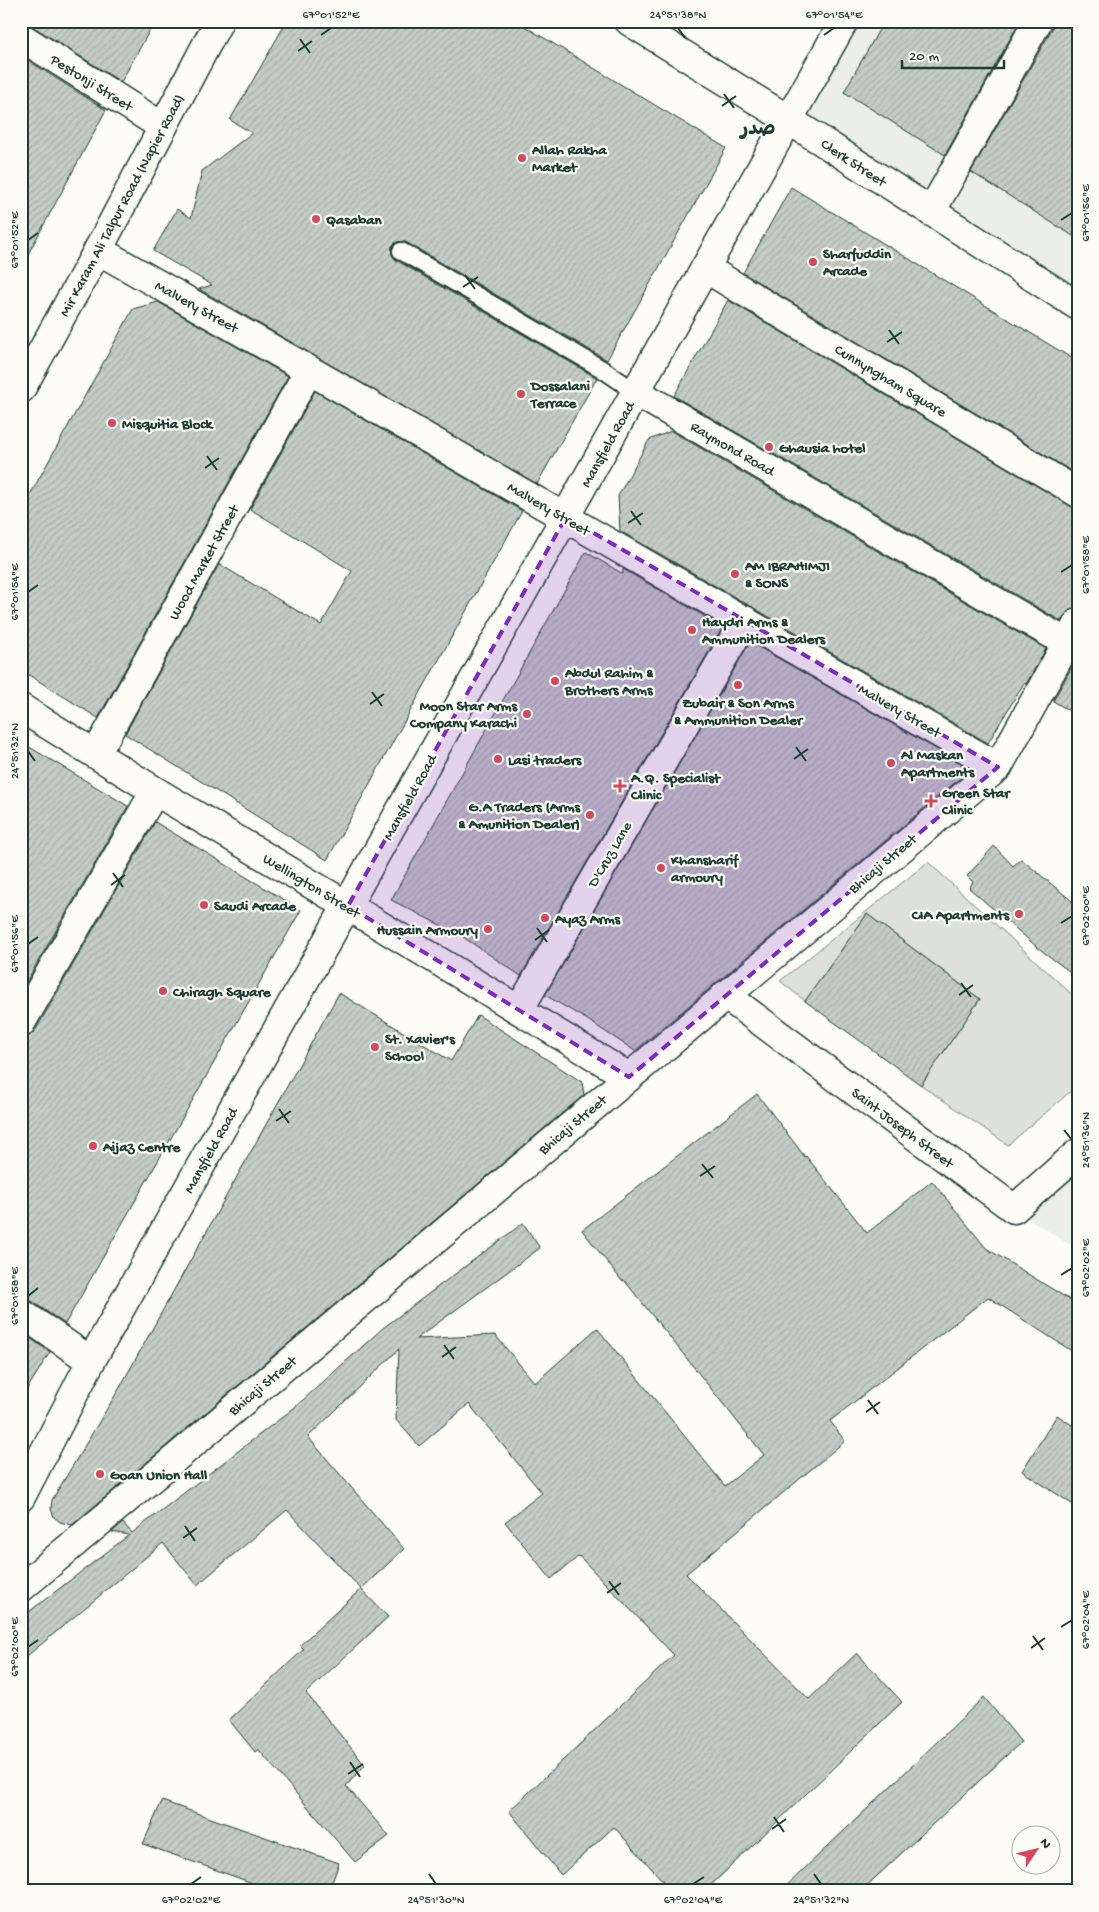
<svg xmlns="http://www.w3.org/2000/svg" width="1099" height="1912" font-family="'Gochi Hand','Playpen Sans Arabic',sans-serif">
	<defs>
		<pattern id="building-hatch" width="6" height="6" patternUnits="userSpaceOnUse" patternTransform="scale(1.25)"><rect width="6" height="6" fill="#c6cdc7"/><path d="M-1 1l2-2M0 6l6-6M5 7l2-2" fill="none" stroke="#aab1ac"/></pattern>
	</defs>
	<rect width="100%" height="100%" fill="#fdfcf7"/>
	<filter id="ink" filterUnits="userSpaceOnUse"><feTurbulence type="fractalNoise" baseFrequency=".02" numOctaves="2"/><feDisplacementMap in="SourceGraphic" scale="10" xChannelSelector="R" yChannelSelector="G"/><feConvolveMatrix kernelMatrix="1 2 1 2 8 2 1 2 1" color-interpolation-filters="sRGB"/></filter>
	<g filter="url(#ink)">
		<g fill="#eceee9">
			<path d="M843,21H1078V307L788,120Z"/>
			<path d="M1078,1153V1250L1014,1209Z"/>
		</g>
		<path fill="#dde0db" stroke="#7e8e88" d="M928,862L1078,1000V1085L1008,1145L921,1085L980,999L867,914L805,1001L780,981Z"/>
		<g fill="url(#building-hatch)" stroke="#1f3d34">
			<path d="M21,21H155L121,82L29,24Z"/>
			<path d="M287,21H516L726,148L607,360L406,242H397L392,246V255L396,260L597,378L537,484L199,289L212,285L153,251L177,209L191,218L202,171L252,133L230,120Z"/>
			<path d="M884,21H1020L945,155L844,92Z"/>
			<path d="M1054,21H1078V239L971,172L1052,29Z"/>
			<path d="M21,56L106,110L21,267Z"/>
			<path d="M791,187L1078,362V475L743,273Z"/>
			<path d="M728,300L1070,506L1078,509V607L1070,610L1061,621L674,396Z"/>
			<path d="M158,302L288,376L98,718L21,670V511L133,309Z"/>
			<path d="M315,391L522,511L327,860L125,734L219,564L321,625L352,571L250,509Z"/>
			<path d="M671,431L1046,649L1026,684L1024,683L988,743L620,531L618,496L649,440Z"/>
			<path d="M586,552L623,574V569L723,627L521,976L460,935L391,900Z"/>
			<path d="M750,642L971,769L635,1051L586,1019L545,995Z"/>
			<path d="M1078,656V716L1053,701Z"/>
			<path d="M21,742L128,806L21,991Z"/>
			<path d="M155,822L301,910L65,1324L30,1300L21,1298V1039L29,1036L35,1031Z"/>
			<path d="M994,846L1013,866L1021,859L1078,906V978L1037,947L969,888L973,882L967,876Z"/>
			<path d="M867,914L980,999L921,1085L805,1001Z"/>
			<path d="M339,993L451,1061L478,1015L582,1082L584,1095L72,1525L60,1522L54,1517L51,1509L52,1500L119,1389Z"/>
			<path d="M757,1094L805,1157L806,1156L867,1233L932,1181L986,1248L1078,1305V1355L988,1297L830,1421L845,1441L686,1574L809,1699L857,1653L902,1702L705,1891H672L614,1827L561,1875L509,1811L674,1655L579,1556L551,1579L505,1522L542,1493L469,1404L419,1446L396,1420L399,1349L308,1437L404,1549L361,1589L287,1510L197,1585L163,1543L21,1661V1618L129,1535L112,1532L123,1523L132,1533L294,1408L383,1328L523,1223L540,1248L416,1339L495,1335L535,1383L597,1328L725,1486L764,1455L624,1280L622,1281L582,1230Z"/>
			<path d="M21,1332L50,1352L21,1399Z"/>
			<path d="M1057,1415L1078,1429V1508L1022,1471Z"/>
			<path d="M361,1589L388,1617L306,1693L365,1765L346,1786L389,1836L355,1862L258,1749L255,1752L229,1720L304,1649L300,1645Z"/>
			<path d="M984,1697L1021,1742L861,1891H781Z"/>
			<path d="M162,1801L339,1863L329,1891H275L143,1844Z"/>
		</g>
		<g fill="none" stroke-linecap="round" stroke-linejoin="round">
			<defs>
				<path id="service" d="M401,251L602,369L636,392"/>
				<g id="minor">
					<path d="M21,37L163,127"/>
					<path d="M931,212L1038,21"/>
					<path d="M98,250L309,370L998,767"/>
					<path d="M705,268L1078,493"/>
					<path d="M636,392L1067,643"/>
					<path d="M96,754L309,370"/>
					<path d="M348,906L629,1077"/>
					<path d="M725,995L1014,1209L1078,1153"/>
					<path d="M519,1010L745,620"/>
					<path d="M21,1023L155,791"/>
					<path d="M21,1313L91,1361"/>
					<path d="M21,1588L998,767L1078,623"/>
				</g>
				<g id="tertiary">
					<path d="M629,21L789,120L1078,306"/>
					<path d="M21,389L98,250L219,21"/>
					<path d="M21,708L155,791L348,906"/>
					<path d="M21,1497L91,1361L844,21"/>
				</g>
			</defs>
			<use href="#service" stroke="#1f3d34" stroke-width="20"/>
			<use href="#minor" stroke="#1f3d34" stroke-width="31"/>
			<use href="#tertiary" stroke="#1f3d34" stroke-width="31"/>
			<use href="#service" stroke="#fdfcf7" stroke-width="16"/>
			<use href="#minor" stroke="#fdfcf7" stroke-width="28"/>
			<use href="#tertiary" stroke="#fdfcf7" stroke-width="28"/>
		</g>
	</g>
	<path fill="#7b2cbf" fill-opacity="0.2" stroke="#7b2cbf" stroke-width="4" stroke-dasharray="10 6" stroke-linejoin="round" d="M566,517L998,767L629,1077L348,906Z"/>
	<path fill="none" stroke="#1f3d34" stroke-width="2" d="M678,28L685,38M321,35L331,28M824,35L834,28M300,39L310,53M298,51L312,41M724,94L734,108M722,106L736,96M1061,220L1072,213M28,240L38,233M465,275L475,289M463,287L478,277M889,330L899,344M887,342L902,332M207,456L217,470M205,468L219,458M631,511L641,525M628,523L643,513M1061,572L1072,565M28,592L38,585M372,692L382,706M370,704L384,694M796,747L806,761M28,751L35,761M794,759L808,749M113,873L123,887M111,885L125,875M1061,923L1072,916M537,928L547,942M535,940L549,930M28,944L38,937M961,983L971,997M959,995L973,985M279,1109L289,1123M276,1121L291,1111M1064,1130L1072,1140M702,1164L713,1178M700,1176L715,1166M1061,1275L1072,1268M28,1296L38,1288M444,1345L454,1359M442,1357L456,1347M868,1400L878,1414M866,1412L880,1402M185,1526L195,1541M183,1538L197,1528M609,1581L619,1595M607,1593L621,1583M1061,1627L1072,1620M1033,1636L1043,1650M28,1647L38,1640M1031,1648L1045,1638M350,1762L360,1777M348,1774L363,1764M774,1817L784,1832M772,1829L786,1819M429,1874L436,1884M814,1874L821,1884M191,1884L201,1877M693,1884L704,1877"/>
	<g fill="#d1495b" stroke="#fdfcf7" stroke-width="2">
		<circle cx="522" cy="158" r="5"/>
		<circle cx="316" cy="219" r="5"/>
		<circle cx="813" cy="262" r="5"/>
		<circle cx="521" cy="394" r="5"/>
		<circle cx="112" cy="423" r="5"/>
		<circle cx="769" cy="447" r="5"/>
		<circle cx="735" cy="574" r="5"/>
		<circle cx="692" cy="630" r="5"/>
		<circle cx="555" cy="681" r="5"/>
		<circle cx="738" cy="685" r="5"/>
		<circle cx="527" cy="714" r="5"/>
		<circle cx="498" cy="759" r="5"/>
		<circle cx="891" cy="763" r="5"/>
		<path d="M617.5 778.5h5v5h5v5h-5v5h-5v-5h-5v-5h5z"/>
		<path d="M928.5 793.5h5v5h5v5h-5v5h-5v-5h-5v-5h5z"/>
		<circle cx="590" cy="815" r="5"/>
		<circle cx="661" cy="868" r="5"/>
		<circle cx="204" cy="905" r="5"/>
		<circle cx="1019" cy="914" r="5"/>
		<circle cx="545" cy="918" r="5"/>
		<circle cx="488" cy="929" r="5"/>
		<circle cx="163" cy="991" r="5"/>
		<circle cx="375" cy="1047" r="5"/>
		<circle cx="93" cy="1146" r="5"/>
		<circle cx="100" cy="1474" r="5"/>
	</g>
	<g text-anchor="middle" stroke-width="4.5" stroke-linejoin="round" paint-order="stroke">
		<g font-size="15" fill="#1f3d34" stroke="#fdfcf7">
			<text transform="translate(92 82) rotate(32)" y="5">Pestonji Street</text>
			<text transform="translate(854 162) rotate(33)" y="5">Clerk Street</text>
			<text transform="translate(121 205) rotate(-62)" y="5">Mir Karam Ali Talpur Road (Napier Road)</text>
			<text transform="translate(197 306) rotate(29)" y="5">Malvery Street</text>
			<text transform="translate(891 380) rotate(31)" y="5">Cunnyngham Square</text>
			<text transform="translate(607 444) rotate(-61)" y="5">Mansfield Road</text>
			<text transform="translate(733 448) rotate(30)" y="5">Raymond Road</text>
			<text transform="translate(549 508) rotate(30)" y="5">Malvery Street</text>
			<text transform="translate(203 562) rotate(-61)" y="5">Wood Market Street</text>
			<text transform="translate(900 710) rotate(30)" y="5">Malvery Street</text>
			<text transform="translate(409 797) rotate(-61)" y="5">Mansfield Road</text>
			<text transform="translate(609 854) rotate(-60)" y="5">D'Cruz Lane</text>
			<text transform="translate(882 863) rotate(-40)" y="5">Bhicaji Street</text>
			<text transform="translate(312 885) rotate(31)" y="5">Wellington Street</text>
			<text transform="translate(572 1124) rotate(-40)" y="5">Bhicaji Street</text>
			<text transform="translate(903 1127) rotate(37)" y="5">Saint Joseph Street</text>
			<text transform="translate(210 1150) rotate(-61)" y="5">Mansfield Road</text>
			<text transform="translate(262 1385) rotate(-40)" y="5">Bhicaji Street</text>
		</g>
		<g font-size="15" font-weight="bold" fill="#1f3d34" stroke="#fdfcf7" text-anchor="start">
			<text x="532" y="154">Allah Rakha<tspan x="532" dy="17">Market</tspan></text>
			<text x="326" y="224">Qasaban</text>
			<text x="823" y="258">Sharfuddin<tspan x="823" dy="17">Arcade</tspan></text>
			<text x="531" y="390">Dossalani<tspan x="531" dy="17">Terrace</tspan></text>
			<text x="122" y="428">Misquitia Block</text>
			<text x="779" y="452">Ghausia hotel</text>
			<text x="745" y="570">AM IBRAHIMJI<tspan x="745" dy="17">&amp; SONS</tspan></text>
			<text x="702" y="626">Haydri Arms &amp;<tspan x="702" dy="17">Ammunition Dealers</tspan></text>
			<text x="565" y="677">Abdul Rahim &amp;<tspan x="565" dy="17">Brothers Arms</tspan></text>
			<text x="738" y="707" text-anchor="middle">Zubair &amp; Son Arms<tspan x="738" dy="17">&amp; Ammunition Dealer</tspan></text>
			<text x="517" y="710" text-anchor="end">Moon Star Arms<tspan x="517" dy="17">Company Karachi</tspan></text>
			<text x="901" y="759">Al Maskan<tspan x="901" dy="17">Apartments</tspan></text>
			<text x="508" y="764">Lasi traders</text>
			<text x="631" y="782">A.Q. Specialist<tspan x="631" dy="17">Clinic</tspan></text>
			<text x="942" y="797">Green Star<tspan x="942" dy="17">Clinic</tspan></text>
			<text x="580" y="811" text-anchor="end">G.A Traders (Arms<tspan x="580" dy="17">&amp; Amunition Dealer)</tspan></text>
			<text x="671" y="864">Khansharif<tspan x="671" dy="17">armoury</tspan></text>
			<text x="214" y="910">Saudi Arcade</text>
			<text x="1009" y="919" text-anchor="end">CIA Apartments</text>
			<text x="555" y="923">Ayaz Arms</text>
			<text x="478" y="934" text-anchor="end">Hussain Armoury</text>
			<text x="173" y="996">Chiragh Square</text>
			<text x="385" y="1043">St. Xavier's<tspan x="385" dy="17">School</tspan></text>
			<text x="103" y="1151">Aijaz Centre</text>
			<text x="110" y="1479">Goan Union Hall</text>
		</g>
		<g font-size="20" font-weight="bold" fill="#1f3d34" stroke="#fdfcf7">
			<text x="758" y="134">صدر</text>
		</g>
	</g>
	<rect width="1099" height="1912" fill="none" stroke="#fdfcf7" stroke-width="55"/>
	<g transform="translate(1036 1850) rotate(55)"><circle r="24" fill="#fdfcf7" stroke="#a4b0a9"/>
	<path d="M0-4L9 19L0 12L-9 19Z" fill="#d1495b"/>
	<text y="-8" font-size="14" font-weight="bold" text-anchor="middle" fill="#1f3d34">N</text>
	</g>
	<path d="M902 60v8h102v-8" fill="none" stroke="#1f3d34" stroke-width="2.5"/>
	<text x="909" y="60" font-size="15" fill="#1f3d34" stroke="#fdfcf7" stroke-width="4" paint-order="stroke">20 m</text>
	<rect x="28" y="28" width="1044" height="1856" fill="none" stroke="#1f3d34" stroke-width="2"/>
	<g font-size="12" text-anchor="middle" fill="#1f3d34">
		<text x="331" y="18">67°01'52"E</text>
		<text x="678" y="18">24°51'38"N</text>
		<text x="834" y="18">67°01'54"E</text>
		<text transform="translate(1085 213) rotate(-90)" y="4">67°01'56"E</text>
		<text transform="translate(14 240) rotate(-90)" y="4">67°01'52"E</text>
		<text transform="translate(1085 565) rotate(-90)" y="4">67°01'58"E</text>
		<text transform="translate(14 592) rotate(-90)" y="4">67°01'54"E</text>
		<text transform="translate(14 751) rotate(-90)" y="4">24°51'32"N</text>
		<text transform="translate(1085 916) rotate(-90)" y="4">67°02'00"E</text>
		<text transform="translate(14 944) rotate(-90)" y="4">67°01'56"E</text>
		<text transform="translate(1085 1140) rotate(-90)" y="4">24°51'36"N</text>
		<text transform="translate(1085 1268) rotate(-90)" y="4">67°02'02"E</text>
		<text transform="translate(14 1296) rotate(-90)" y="4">67°01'58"E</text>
		<text transform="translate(1085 1620) rotate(-90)" y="4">67°02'04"E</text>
		<text transform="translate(14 1647) rotate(-90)" y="4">67°02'00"E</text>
		<text x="191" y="1903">67°02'02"E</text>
		<text x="436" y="1903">24°51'30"N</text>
		<text x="693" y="1903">67°02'04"E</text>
		<text x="821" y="1903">24°51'32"N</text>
	</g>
</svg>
